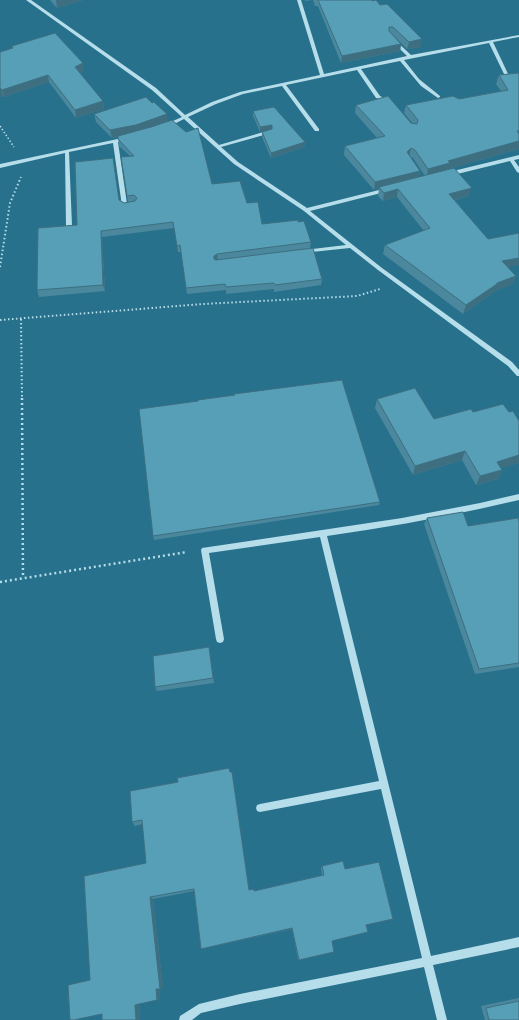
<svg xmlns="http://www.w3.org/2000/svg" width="519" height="1020" font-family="'Alegreya Sans',sans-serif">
	<rect width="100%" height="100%" fill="#27718c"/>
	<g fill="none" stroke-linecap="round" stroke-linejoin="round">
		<path stroke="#b6ddea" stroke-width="1.5" stroke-dasharray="1.5 2" stroke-linecap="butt" d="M0,126L14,147"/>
		<g stroke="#b6ddea" stroke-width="2" stroke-dasharray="1.5 2.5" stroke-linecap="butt">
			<path d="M0,267L10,203L21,177"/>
			<path d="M21,319L22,399"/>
			<path d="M0,320L203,304L357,296L380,289"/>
		</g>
		<g stroke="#b6ddea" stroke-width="2.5" stroke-dasharray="2 3" stroke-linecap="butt">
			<path d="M22,398L23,578"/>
			<path d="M0,582L187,552"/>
		</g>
		<g fill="#b6ddea" fill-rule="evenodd">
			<path d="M26,0H31L156,88L185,115L212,102L240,92L320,75L297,0H301L324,74L407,56L393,42V41L395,40L411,55L519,35V37L493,42L509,76L507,77L505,76L489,43L404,60L419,79L440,96V97L438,98L421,86L400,61L361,69L380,96L392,101V102L390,103L376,98L357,70L286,85L319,129V131H315L282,86L243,94L216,104L188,117L219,145L267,131H271V133L221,147L238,162L307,208L387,188L389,189V191L310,211L382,268L512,362L519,370V376H517L508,366L378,270L350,248L302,253V251L304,250L346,245L304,211L234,164L184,119L170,126H166V124L182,117L152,90Z"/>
			<path d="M127,137H129V139L118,142L127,204L132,205L133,206C131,209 124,209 122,206L113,143L69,152L72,226L69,228L66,226L65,153L0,168V164Z"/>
			<path d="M519,155V159L514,160L519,167V173L517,172L510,161L449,176L446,174L449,172Z"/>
			<path d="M519,494V500C456,515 392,527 327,536L431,956L519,937V947L433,965L447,1020H437L424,967L240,1004L201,1013L192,1020H179L180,1016L199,1004L240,994L422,958L381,789L260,812L257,811L256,808L257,805L260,804L379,781L320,537L209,553L224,639L223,642L220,643L217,642L216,639L201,550L202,548L402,518L480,503Z"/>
		</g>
	</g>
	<g fill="#4b889d" fill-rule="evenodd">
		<path d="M50,0H83L57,8Z"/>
		<path d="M305,0H372L421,47L407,49L392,34L401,44L400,51L341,63L318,6H315L313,0L305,1Z"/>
		<path d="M12,46L84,71L80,73L103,101L104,109L76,118L49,82L4,97L3,96L0,97V52L12,48Z"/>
		<path d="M519,73V149L448,169V170L469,196L455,200L508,268L516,276L512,284L495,291L494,292L463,314L383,254L385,245L424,231L397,197L383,201L378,196L379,189L374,190L344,155L345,146L377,138L355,113L356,105L413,124L404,113L406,105L459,99L501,91L496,84L499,75ZM411,157L413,158L425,176L419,177L420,171Z"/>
		<path d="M253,111L305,142L304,147L271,158L262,137V132L267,131L260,132L253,116Z"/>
		<path d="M94,114L168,121L212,184L247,203L262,224L298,222L311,242L310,248L322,279L321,285L274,292V289L226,294V290L187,294L181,252H178L174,228L102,237L105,291L39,297L37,290L77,225L120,200L124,203L128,202L127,196L130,156L119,146L118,137L112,138L96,122Z"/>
		<path d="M377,399L434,419L473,412H509L519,421V463L501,468L502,470L498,479L476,485L462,460L413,475L375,408Z"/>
		<path d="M198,401L380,502L379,505L154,540L153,536Z"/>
		<path d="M427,518L468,526L519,521V667L475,674L424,524Z"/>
		<path d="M209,647L214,683L157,691L155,687Z"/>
		<path d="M130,791L249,890L254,891L322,875L321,868L322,866L345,869L366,925L332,941L299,960H298L292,929L201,949L194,891L153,899L163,988L159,989L160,998L157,1000L139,1004L140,1020H102V1014L90,980L146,863L143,824L135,826L132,822Z"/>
		<path d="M519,998V1020H485L481,1006Z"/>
	</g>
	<g fill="#3d6f80">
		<path d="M56,0H83L57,8Z"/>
		<path d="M422,39L421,47L407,49L409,42Z"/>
		<path d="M401,44L400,51L341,63L342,56Z"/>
		<path d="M83,63L84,71L77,75L75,67Z"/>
		<path d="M48,75L49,82L4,97L2,90Z"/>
		<path d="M0,88H1L3,96L0,97Z"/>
		<path d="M103,101L104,109L76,118L75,110Z"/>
		<path d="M167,114L168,122L138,133L112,138L110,130Z"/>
		<path d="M272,125V130L260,132V127Z"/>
		<path d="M519,141V149L448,169V172L427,177L428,169L448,161Z"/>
		<path d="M305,142L304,147L271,158V153Z"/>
		<path d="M411,148L409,157L407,152Z"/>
		<path d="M420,171L419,179L379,187V189L374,190L375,182Z"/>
		<path d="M472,188L469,196L447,202L449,194Z"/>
		<path d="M398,189L397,197L383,201L384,193Z"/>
		<path d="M101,231L102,237L105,291L103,285Z"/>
		<path d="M217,254L218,261L214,265V256Z"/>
		<path d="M519,258V265L499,270L502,261Z"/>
		<path d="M516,276L512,284L495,291L494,292L463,314L466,305L497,283Z"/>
		<path d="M465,451L462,460L413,475L415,466Z"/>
		<path d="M519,455V463L492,471L497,462Z"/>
		<path d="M502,470L498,479L476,485L480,476Z"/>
		<path d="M150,897L153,899L163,988L160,989Z"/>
		<path d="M159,988L160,998L157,1000L156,989Z"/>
		<path d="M139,1003L140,1020H136L135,1005Z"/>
	</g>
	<g fill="#579eb7" stroke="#3d6f80">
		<path d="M318,0H372V1L376,0L380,5L387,4L422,39L409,42L393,27H389V31L401,44L342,56Z"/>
		<path d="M55,33L83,63L75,67L103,101L75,110L48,75L2,90L0,88V52L13,48L12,46Z"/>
		<path d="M519,73V131H517L519,134V141L448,161L450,163L428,169L415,150L411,148L407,152L420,171L375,182L345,146L385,136L356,105L388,96L411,123L417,124L418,120L406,105L453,96L459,99L508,90L499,75Z"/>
		<path d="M146,97L152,103L154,102L167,114L136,125L110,130L94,114Z"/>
		<path d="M274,107L305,142L271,153L262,132L272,129V125L260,127L253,111Z"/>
		<path d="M172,120L186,132L198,128L212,184L240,181L247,203L258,202L262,224L298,220V222L304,221L311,242L217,254L214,256V259L216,260L313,248L322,279L275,285L274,283L226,287L225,284L186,288L180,245L177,246L173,222L101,231L103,285L37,290L38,228L77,225L75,162L113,158L119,200L124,203L135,201L137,198L134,195L127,196L121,157L134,156L118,139V136L151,127Z"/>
		<path d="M454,168L472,188L449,194L488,239L519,233V258L502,261L516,276L497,283V284L466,305L385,245L430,228L398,189L384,193L379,187Z"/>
		<path d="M342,380L380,502L153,536L139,409L198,401V400L235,395L234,394Z"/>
		<path d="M415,388L434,419L471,409L473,412L503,404L509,412L513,411L519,421V455L497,462L502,470L480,476L465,451L415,466L377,399Z"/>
		<path d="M463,512L468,526L518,518L519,521V663L479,669L427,518Z"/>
		<path d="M209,647L213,678L155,687L153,656Z"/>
		<path d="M229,768L230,772H232L249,890L254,889V891L324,875L322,866L343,861L345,869L379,862L393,919L366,925L368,932L332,941L334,952L299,960L292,928L201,949L194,889L150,897L160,989H156L157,1000L135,1005L136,1020H102V1014L74,1020H70L68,985L90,980L84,876L146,863L142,820L132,822L130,791L178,782L177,778Z"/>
		<path d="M519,1001V1020H489L486,1008Z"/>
	</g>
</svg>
